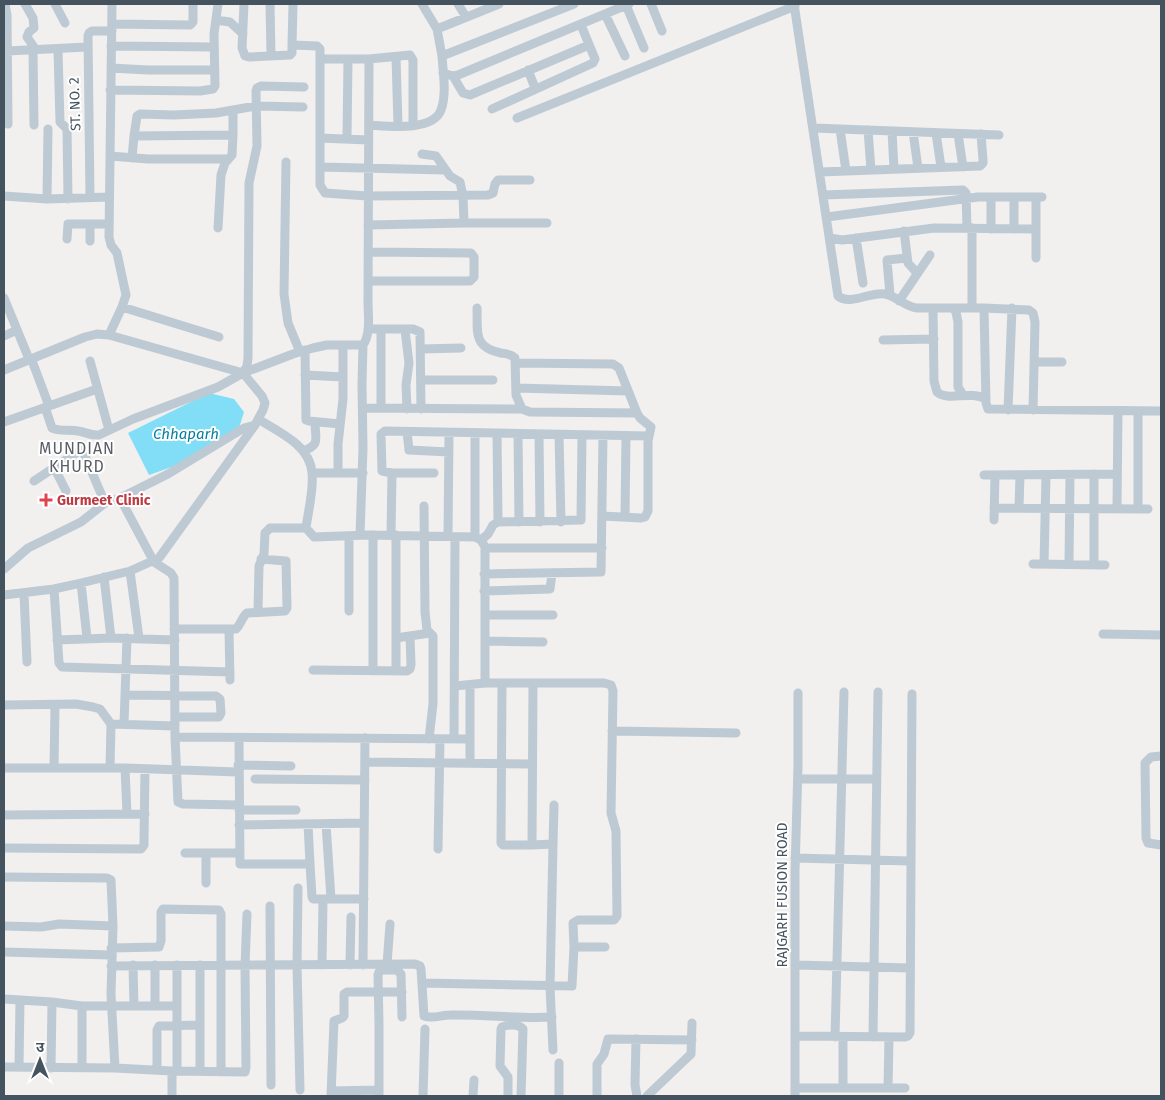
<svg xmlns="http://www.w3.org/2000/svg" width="1165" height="1100" viewBox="0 0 1165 1100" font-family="'Fira Sans','Noto Sans Devanagari',sans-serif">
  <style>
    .water { fill: #81def6 }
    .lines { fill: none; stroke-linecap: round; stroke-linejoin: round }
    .minor { stroke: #becad3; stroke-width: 9 }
    .health-dot { fill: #e0444e; stroke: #fff; stroke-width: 2 }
    .labels { text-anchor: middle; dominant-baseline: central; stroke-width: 4; stroke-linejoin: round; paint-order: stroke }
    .street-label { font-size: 14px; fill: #45535f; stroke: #fff }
    .health-label { font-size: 14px; font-weight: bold; fill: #be3a42; stroke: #fff; text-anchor: start }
    .water-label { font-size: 15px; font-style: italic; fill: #037f9e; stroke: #fff }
    .quarter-label { font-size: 16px; letter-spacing: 1px; fill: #5b5f65; stroke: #fff }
  </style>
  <rect width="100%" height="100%" fill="#f2efef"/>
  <!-- water -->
  <path class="water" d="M209,393L234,399L244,412L238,431L203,456L149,475L128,433Z"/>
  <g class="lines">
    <!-- minor -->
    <path class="minor" d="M5,4L7,15L8,124
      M25,4L33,18L34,28L29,32L27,37L36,50
      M55,4L65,23
      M244,4L242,48L245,56L249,57L290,55L292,53V45L317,46L320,49V185L325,193L367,196L488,195L493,193L495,184L498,180H530
      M270,4L271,56
      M422,4L437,29L442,56
      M458,4L466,17
      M651,4L662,31
      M794,4L838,296C850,306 871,291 885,294C897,296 905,307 917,308H984L1029,310L1033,313L1035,322L1033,410
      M626,5L644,48
      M605,14L625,56
      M216,20L230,22L243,34
      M112,24L190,25L193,22V4
      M437,29L499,4
      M292,45L293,4
      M111,46L214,47
      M33,50L34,125
      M58,50L60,122L67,129L68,199
      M7,51L87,47
      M396,57L398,126
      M321,59H369L410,55L413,60V125
      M111,68L148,70H214
      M528,70L535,88
      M443,73L453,76L458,75L629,4
      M453,76L463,93L470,95L589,45
      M110,90L200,91L213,89L215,86L214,34L218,4
      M492,109L593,63L595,59L581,25
      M233,110V135
      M517,118L795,6
      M369,125C387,126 433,132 441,110C447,94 443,72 442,56L574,4
      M814,128L999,135
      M840,129L846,171
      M868,130L871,170
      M892,131L894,169
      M913,132L918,168
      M936,133L941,167
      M958,134L963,167
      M134,136L137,116L140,114L174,115L216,113L256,106L303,107
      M320,138L368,140
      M347,139L348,59
      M422,154L436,156L450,176L460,182L463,196L464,223
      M110,156L148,159H228
      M132,158L134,136L233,135L232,155L225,163L221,175L218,228
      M286,162L284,294L288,323L300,352
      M320,167L445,170
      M820,172L980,166L983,163V160L981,134
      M824,195L963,190L966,193L967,228
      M4,196L47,199L109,197
      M90,197L88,36L89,33L92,31H112
      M991,197V229
      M47,199L48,129
      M827,217L978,197H1042
      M90,224V241
      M368,225L464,223H547
      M972,228V308
      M1014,229V197
      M904,231L908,263L917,273
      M830,238L842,240L934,228L1036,229
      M856,238L863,283
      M67,239L68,224H109
      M1036,258V197
      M368,281H470L474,277V257L471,253L369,252
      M890,295L887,260L907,258
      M4,298L29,359
      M899,301L930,255
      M122,307L219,337
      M477,308C478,331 472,347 501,353C507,354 511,354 515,358L516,395L522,409L530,412L637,413
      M933,308L934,381L937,392C948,402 970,390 986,399
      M953,308L956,312L958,322V387L963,395
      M984,308L986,403L988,409L1161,411
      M368,329H413L420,332L421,409
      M405,330L409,363L406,385L407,409
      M109,335L122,307L126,295L117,253L111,245L109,237L112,4
      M4,336L17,330
      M883,340L934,339
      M421,349L461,348
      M305,350L306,420L309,421L340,424
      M31,358L49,406
      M90,361L109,430
      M1035,362H1062
      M516,363L613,364L619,368L637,413L640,418L651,427L648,441V511L645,517L641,518L602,516
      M4,370L85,337L97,334L109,335L243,373L262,396L265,403L263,410L255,425L159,558L130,571L81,583L54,589L4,595
      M243,373L247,366L248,358L249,183L257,146L256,91L257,88L261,86L304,87
      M305,375L343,377
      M421,380H493
      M516,388L628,391
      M45,407L52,428C60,432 69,429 78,431C86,432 91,436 99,435L133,419L218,387L243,373L293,354L313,348L327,345H363C371,334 368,314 368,301L369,59
      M363,408L522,409
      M381,408V329
      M1008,410L1012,308
      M258,419C279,432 310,445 312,473C314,489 308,512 306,528
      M4,422L97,389
      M407,432L409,450L449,452
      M497,434L498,522
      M518,434L519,522
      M539,435L540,522
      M559,435L561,522
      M303,451C321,445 315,439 315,422
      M54,467L66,491
      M312,473H363
      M338,473V444L343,399V345
      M434,473H392L382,471L381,434L385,431L649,436
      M1094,474V565
      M984,475L1117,474
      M34,481L82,449L105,503
      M120,498L154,562L171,573L174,578L175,737L178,802L183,804L239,805
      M424,506L425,612L427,630L433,636V704L429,739
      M994,508L1148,509
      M1019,508L1020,475
      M1117,508L1118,411
      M1138,509V411
      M625,517L626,436
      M994,520L995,475
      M360,535L363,448L362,384L363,345
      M373,535V671
      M391,535L392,473
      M396,535V671
      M349,536V611
      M448,536L449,434
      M475,537V434
      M481,540L488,534L493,525L498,522L581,520L582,435
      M1033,564L1105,565
      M1044,564L1046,475
      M1069,564L1070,475
      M4,569L28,548L81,522L105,503L120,498L168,474L244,428L255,425
      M130,571L139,638
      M484,574L601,572L603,436
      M104,577L111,638
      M81,583L87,638
      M54,589L59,663L62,667L230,672
      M484,591L550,589L552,574
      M24,594L27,662
      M258,611L259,566L264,554L265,533L270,528H306L314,537L368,535L475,537L481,540L485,547L489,548H602
      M485,615H553
      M174,629H236C241,624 242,617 247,613L285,611L287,608L286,561L261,559
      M229,630L230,680
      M1103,634L1161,635
      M396,638L430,633
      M57,640L111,638L175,640
      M485,641L543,642
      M313,670L407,671L410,669L411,665L410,636
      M485,683V547
      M533,683L532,845L553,844L550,987L553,1050
      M502,684L501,843L503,845H532
      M470,685V763
      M125,695L216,696L220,699L221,713L219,717H175
      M4,705L76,704L93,707L100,709L111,724
      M124,724L127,638
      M612,731L736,733
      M175,737L470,739
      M239,739L240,864H310L312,897L313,899H364
      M454,739L455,537
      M1161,756L1151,757L1145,763L1146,838L1148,843L1161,845
      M365,762L532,764
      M238,765L291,766
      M4,768H125L238,772
      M54,768L55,706
      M110,768L111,724L175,726
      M125,768L127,814
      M255,779L365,780
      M798,779H876
      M239,810H296
      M4,815L145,814
      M308,824L310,864
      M326,824L331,899
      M239,825L364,823
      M553,844L554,805
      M4,848L141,849L144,845V841L145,769
      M438,849L440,739
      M185,853H239
      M206,853V883
      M795,858L910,861
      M4,877L107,878L111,880L113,926L111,994L115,1068
      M298,888L297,965L300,1090
      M270,906L271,1085
      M4,926L41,927L59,924L113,926
      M574,947H605
      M111,948L159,947L161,941V912L163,909L219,910L221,914V1072
      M4,952L111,955
      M387,964L390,924
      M133,965L134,1006
      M177,965V1071
      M322,965L323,900
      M350,965L351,917
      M363,965L365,738
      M796,965L910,968
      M111,966L415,964L420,966L421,969L424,1016C433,1019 441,1015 450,1015C484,1014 518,1019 552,1017
      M422,983L572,986L574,947L573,923L578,920H614L617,916L616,831L611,813L613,691L611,685L604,683H485L455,686
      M4,999L52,1002L82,1006H177
      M82,1006V1067
      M155,1006V965
      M796,1036L905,1037L908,1036L910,1033L912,694
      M835,1037L844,692
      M873,1037L878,692
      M636,1039L635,1085L637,1096
      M4,1067L115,1068L172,1071L245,1072L246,1068L245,966L247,914
      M19,1067L20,1000
      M51,1068L52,1002
      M157,1070V1030L159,1026L200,1025
      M172,1071V1096
      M200,1071V965
      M795,1088H905
      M843,1088V1037
      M888,1088L889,1037
      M331,1091L379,1090
      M331,1096L334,1021L342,1018L344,1016V994L347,992H402
      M379,1096V1024L378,975L379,972L382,970H397L401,974L402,1017
      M423,1096L425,1029
      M473,1096L474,1080
      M508,1096V1077L500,1066L501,1029L502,1027C508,1024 519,1024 523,1029L521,1096
      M559,1096V1063
      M597,1096V1064L604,1054L608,1039L692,1040
      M647,1096L691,1054L692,1023
      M795,1096V872L798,766V693"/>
  </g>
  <!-- markers -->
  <path class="health-dot" d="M43.5 492.5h5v5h5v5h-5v5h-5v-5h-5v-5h5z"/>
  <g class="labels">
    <!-- street labels -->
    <g class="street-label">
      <text transform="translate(75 104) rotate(-92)">ST. NO. 2</text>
      <text transform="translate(782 895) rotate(-90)">RAJGARH FUSION ROAD</text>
    </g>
    <!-- health labels -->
    <g class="health-label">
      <text x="57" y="500">Gurmeet Clinic</text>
    </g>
    <!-- water labels -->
    <g class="water-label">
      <text x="186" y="434">Chhaparh</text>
    </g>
    <!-- quarter labels -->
    <g class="quarter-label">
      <text x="77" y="448">MUNDIAN<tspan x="77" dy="18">KHURD</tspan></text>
    </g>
  </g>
  <!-- border -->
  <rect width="1165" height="1100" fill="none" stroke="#45535f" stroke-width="10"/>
  <!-- north arrow -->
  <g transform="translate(40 1060)" stroke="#ffffff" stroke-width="4" paint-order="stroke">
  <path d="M0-4L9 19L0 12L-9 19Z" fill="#45535f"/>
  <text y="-8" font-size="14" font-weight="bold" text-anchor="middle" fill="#45535f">उ</text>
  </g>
</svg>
